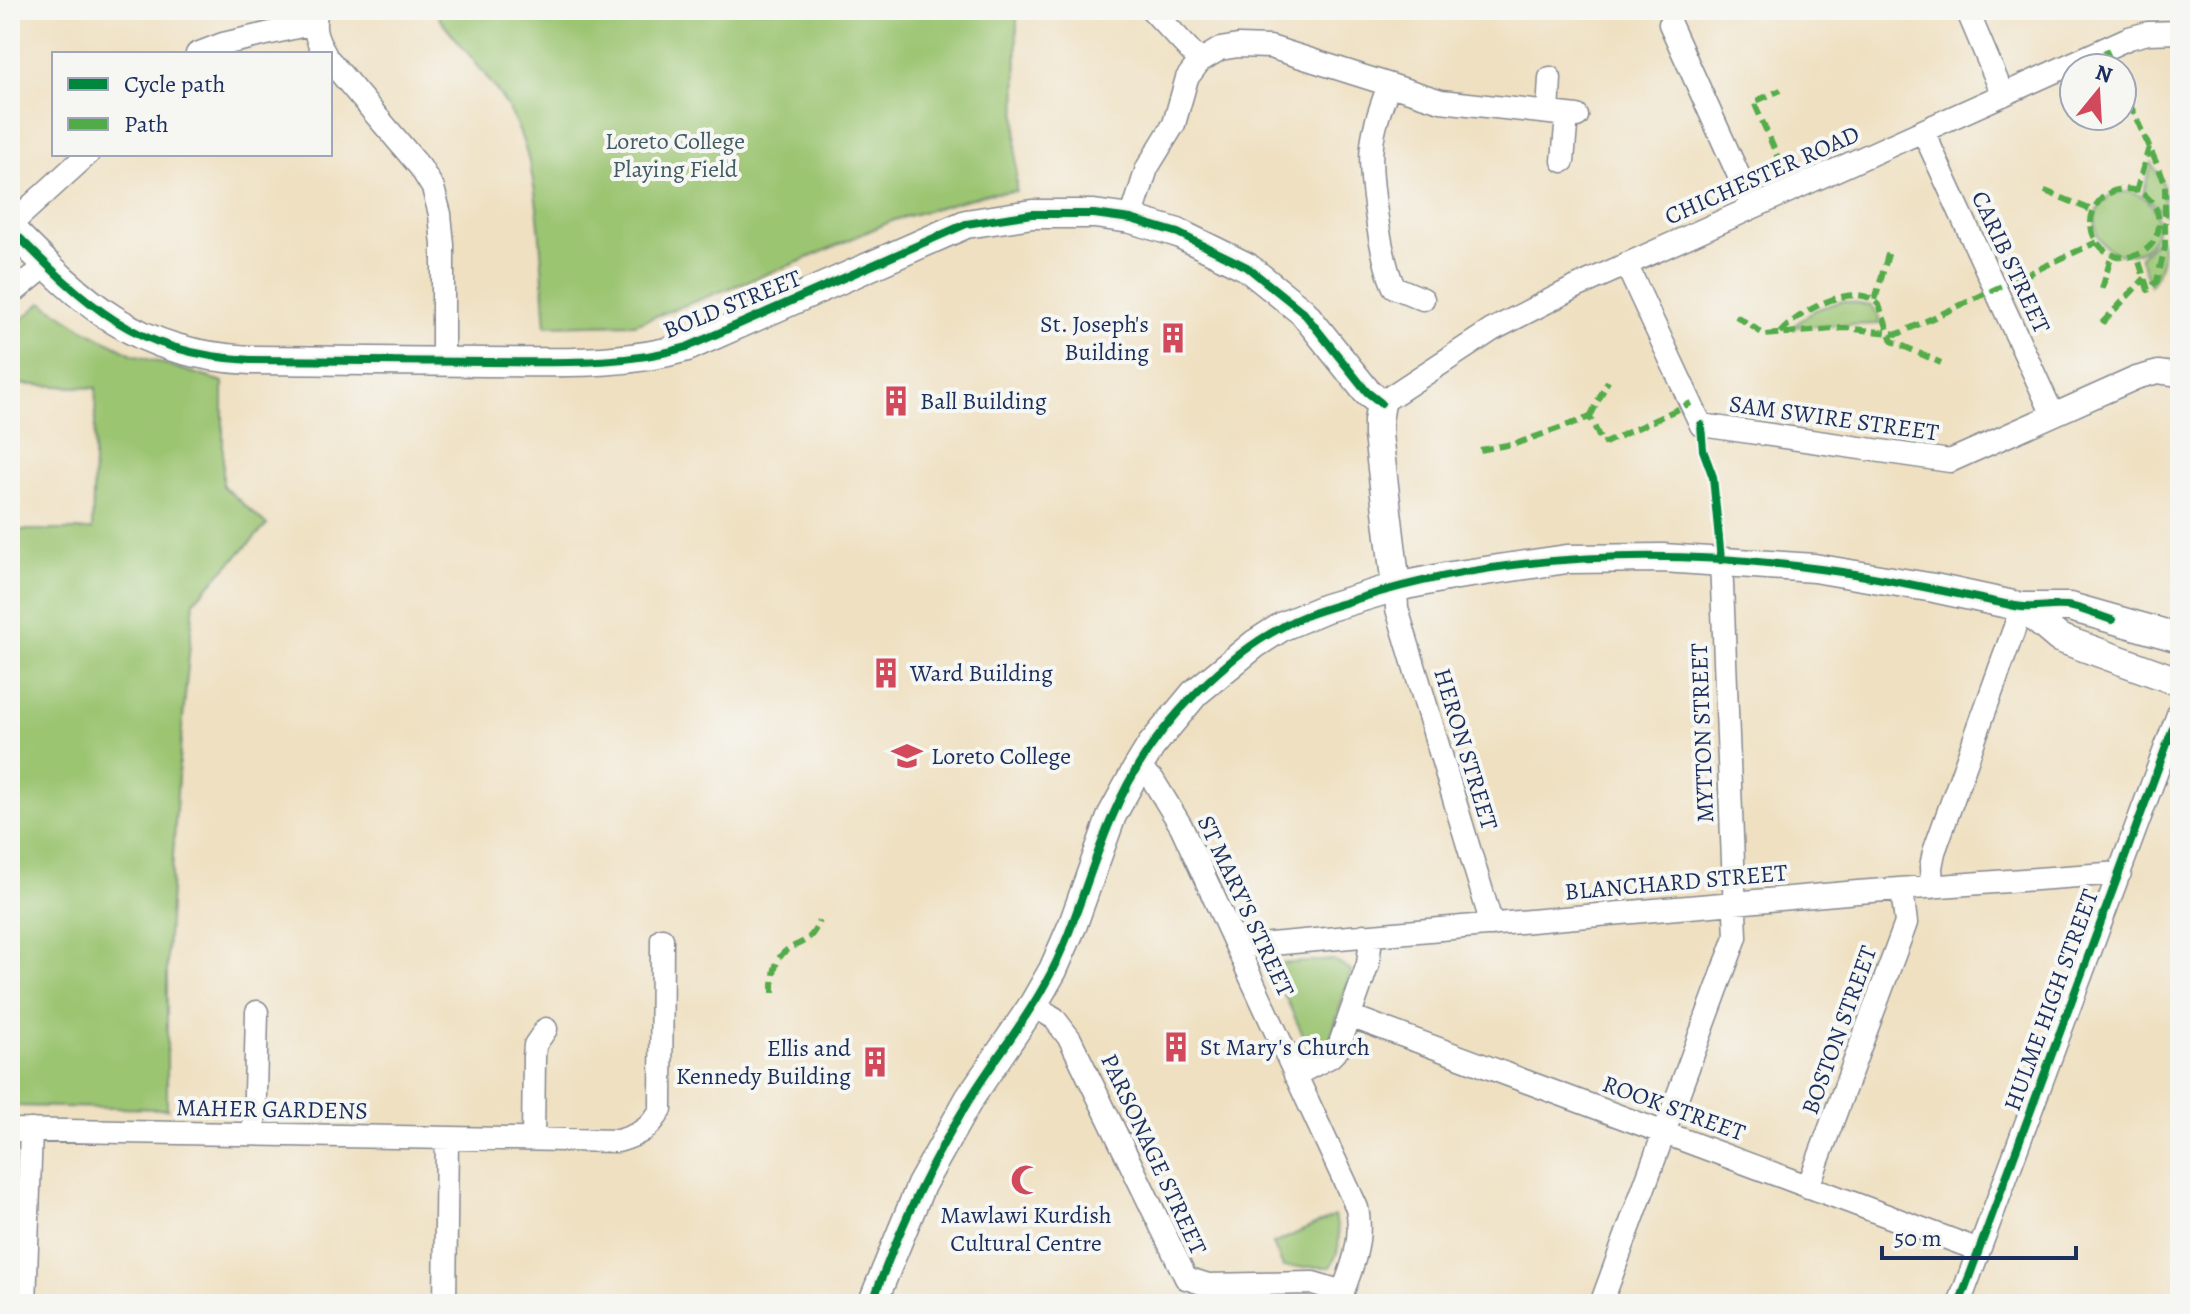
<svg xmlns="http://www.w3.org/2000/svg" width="2190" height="1314" viewBox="0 0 2190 1314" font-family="Alegreya,serif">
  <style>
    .green { fill: #9cc572; stroke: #5c7a68; stroke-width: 2 }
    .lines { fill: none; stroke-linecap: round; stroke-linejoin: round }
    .minor-casing { stroke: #858890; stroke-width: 25 }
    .tertiary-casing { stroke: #858890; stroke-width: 31 }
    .minor { stroke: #fff; stroke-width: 22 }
    .tertiary { stroke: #fff; stroke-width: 28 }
    .quiet { stroke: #52ab49; stroke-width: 6; stroke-dasharray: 12 6; stroke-linecap: butt }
    .cycleway-casing { stroke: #f6f6f2; stroke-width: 13 }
    .cycleway { stroke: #00873e; stroke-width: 8 }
    .labels { text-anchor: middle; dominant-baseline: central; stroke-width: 8; stroke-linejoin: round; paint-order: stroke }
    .park-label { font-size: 24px; fill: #425c64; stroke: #f6f6f2 }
    .street-label { font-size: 24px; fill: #1b2f5e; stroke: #f6f6f2 }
    .poi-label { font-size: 24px; fill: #1b2f5e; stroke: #f6f6f2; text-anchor: start }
  </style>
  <rect width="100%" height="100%" fill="#f6f6f2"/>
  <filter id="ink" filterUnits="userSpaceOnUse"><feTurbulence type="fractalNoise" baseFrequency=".0125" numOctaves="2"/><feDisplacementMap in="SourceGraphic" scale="16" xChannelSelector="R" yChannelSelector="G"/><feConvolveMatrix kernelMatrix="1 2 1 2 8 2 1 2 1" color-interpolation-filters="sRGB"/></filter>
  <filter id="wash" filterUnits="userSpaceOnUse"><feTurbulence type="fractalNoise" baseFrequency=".006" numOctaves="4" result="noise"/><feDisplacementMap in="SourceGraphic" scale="32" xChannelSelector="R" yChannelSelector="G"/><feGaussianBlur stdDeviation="1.8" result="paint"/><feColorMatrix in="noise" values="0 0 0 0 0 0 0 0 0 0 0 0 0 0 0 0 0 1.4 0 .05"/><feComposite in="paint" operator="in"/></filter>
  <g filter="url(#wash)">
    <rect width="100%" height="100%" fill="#efe0c1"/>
    <!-- green -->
    <path class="green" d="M433,10H1017L1016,191L985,194L894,220L801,261L635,324L546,326C540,258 543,168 508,108C487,73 458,43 433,10Z
      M2152,163L2163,183L2164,214L2143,193Z
      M2095 223a31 31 0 1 1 62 0a31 31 0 1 1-62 0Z
      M2159,238C2167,252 2159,273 2150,285L2140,256Z
      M1842,301L1871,306L1879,317V324L1792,327L1815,310Z
      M42,302L85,330L134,355L223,382V486L267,525L194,601L179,761L167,953V1109L10,1106V530H92L96,388L15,384L17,324Z
      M1333,960L1351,971L1329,1044L1316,1051L1310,1050L1272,968L1277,964Z
      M1334,1216C1341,1234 1341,1251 1330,1267H1283L1273,1244Z"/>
  </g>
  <g filter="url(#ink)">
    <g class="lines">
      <!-- minor casing -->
      <g class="minor-casing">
        <path id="minor" d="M317,10C312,28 316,39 325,54
          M1152,10L1200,61
          M1967,10L2003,95
          M1670,24L1753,207
          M197,54L223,44L314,23
          M330,61L420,167L433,188L440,214L443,245V362
          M1389,85C1382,104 1374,125 1372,145C1368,173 1381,261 1394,287L1423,299
          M1548,113L1550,78
          M1923,131L2053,415
          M1563,161L1567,115
          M1131,219L1147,168L1174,124L1187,78L1200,61L1220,49L1238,46L1270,47L1441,101L1577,116
          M10,225L88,154
          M1626,264L1701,425L1950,461L2136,378L2158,372L2180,375
          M10,295L47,265
          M1381,403L1492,330L1574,288L2129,38L2148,33L2180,32
          M1396,587L1397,609L1492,925
          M1137,769L1153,780L1181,826L1357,1208C1364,1242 1350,1273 1338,1304
          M1932,887L1931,867L1934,852L2022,607
          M1237,947L1858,892L2120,873
          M1033,1005L1054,1018L1070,1039L1186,1278L1208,1285L1313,1283L1343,1292
          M1350,1016L1979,1250
          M1295,1075L1330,1057L1338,1049L1368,964L1370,946L1364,935
          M10,1130L618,1141C639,1135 651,1128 661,1109L662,939
          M254,1134L257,1012
          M533,1139L534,1057L535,1045L546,1029
          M1808,1187L1906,923L1902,890
          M25,1304L31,1130
          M445,1304L447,1138
          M1601,1304L1736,937L1721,560
          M1959,1304L2180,709"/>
      </g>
      <!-- tertiary casing -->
      <g class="tertiary-casing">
        <path id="tertiary" d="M10,228C86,305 135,354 250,360C329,361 408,361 488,362C555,362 622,366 687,347L966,224L1032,214H1094L1131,219L1178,233L1247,267L1303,312L1367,392L1381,403L1378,421V435L1396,587
          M2022,607L2059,638L2180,682
          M872,1304L921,1185L969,1099L1033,1005L1053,970L1073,924L1112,815L1137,769L1151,746L1195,693L1255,644L1283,626L1326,608L1396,587L1451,576L1567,559L1663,558L1814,568L1934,588L2022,607H2070L2180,638"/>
      </g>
      <!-- minor -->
      <use href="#minor" class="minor"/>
      <!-- tertiary -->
      <use href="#tertiary" class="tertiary"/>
      <!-- quiet -->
      <path class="quiet" d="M2105,49L2114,68
        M2122,87L2165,182V247L2157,281L2148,290L2137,255
        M1781,165L1754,102L1781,90
        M2091 223a34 34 0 1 1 68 0a34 34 0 1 1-68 0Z
        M2045,191L2094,211
        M2136,192L2149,147
        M2102,289L2112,254
        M1875,300L1889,251
        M1736,316L1765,335L1845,328L1898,334L2097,242
        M2102,323L2145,278
        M1780,333C1797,313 1856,278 1879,305L1892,341L1941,363
        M1590,417L1608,381
        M1480,450L1518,443L1590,417L1602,443H1605L1691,403
        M773,993C772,929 806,960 819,921"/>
      <!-- cycleway casing -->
      <g class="cycleway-casing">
        <path id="cycleway" d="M10,228C86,305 135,354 250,360C329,361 408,361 488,362C555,362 622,366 687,347L966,224L1032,214H1094L1131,219L1178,233L1247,267L1303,312L1367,392L1381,403
          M1701,425L1703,450L1713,477L1721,560
          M872,1304C897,1234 929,1165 968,1102C992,1062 1023,1025 1045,984C1075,930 1088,871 1113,815C1132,770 1162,727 1197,692C1222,667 1251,643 1282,627C1306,613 1333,607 1360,598C1507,552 1667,548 1820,569C1885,577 1950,593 2015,606C2034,610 2054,603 2073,607C2086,610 2099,616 2112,620
          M1959,1304L2180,709"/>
      </g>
      <!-- cycleway -->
      <use href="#cycleway" class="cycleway"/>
    </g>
  </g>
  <!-- icons -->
  <defs>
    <g id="building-bare" transform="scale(2.4)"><path d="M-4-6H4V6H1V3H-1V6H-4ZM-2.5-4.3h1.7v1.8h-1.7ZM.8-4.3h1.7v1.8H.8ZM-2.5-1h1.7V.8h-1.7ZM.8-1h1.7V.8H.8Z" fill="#d1495b" stroke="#f6f6f2" stroke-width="2.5" paint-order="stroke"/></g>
    <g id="university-bare" transform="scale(2.4)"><path d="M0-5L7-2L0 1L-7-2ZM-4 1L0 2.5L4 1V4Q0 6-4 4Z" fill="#d1495b" stroke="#f6f6f2" stroke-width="2.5" paint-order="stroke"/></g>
    <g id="mosque-bare" transform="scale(2.4)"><path d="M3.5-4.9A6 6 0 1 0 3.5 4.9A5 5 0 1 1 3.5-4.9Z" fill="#d1495b" stroke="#f6f6f2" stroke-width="2.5" paint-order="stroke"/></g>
  </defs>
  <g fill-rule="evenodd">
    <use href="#building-bare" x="1173" y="338"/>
    <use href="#building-bare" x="896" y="401"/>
    <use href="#building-bare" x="886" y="673"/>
    <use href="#university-bare" x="907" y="756"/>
    <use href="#building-bare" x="1176" y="1047"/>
    <use href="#building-bare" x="875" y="1062"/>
    <use href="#mosque-bare" x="1026" y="1180"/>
  </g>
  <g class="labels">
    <!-- park labels -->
    <g class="park-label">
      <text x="675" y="141">Loreto College<tspan x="675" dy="28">Playing Field</tspan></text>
    </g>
    <!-- street labels -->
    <g class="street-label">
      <text transform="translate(1762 175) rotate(-24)">CHICHESTER ROAD</text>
      <text transform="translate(2011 262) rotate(65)">CARIB STREET</text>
      <text transform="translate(732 304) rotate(-22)">BOLD STREET</text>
      <text transform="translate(1834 418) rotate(8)">SAM SWIRE STREET</text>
      <text transform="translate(1702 733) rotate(-92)">MYTTON STREET</text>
      <text transform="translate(1466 749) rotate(73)">HERON STREET</text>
      <text transform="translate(1676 882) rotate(-5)">BLANCHARD STREET</text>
      <text transform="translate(1246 906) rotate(65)">ST MARY'S STREET</text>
      <text transform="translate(2051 1000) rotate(-70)">HULME HIGH STREET</text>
      <text transform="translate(1839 1030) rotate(-70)">BOSTON STREET</text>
      <text transform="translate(1674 1108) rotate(20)">ROOK STREET</text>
      <text transform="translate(272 1109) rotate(1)">MAHER GARDENS</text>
      <text transform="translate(1154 1154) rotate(65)">PARSONAGE STREET</text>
    </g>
    <!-- poi labels -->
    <g class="poi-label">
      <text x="1149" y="324" text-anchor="end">St. Joseph's<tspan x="1149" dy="28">Building</tspan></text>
      <text x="920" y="401">Ball Building</text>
      <text x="910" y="673">Ward Building</text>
      <text x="931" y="756">Loreto College</text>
      <text x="1200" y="1047">St Mary's Church</text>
      <text x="851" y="1048" text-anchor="end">Ellis and<tspan x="851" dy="28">Kennedy Building</tspan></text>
      <text x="1026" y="1215" text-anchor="middle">Mawlawi Kurdish<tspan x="1026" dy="28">Cultural Centre</tspan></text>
    </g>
  </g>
  <!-- margin -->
  <rect width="2190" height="1314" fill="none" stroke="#f6f6f2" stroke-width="40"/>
  <!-- legend -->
  <rect x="52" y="52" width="280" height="104" fill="#f6f6f2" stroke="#9ea6b7" stroke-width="2"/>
  <rect x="68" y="78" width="40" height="12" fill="#00873e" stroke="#9ea6b7" stroke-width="2"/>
  <text x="124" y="92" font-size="24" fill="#1b2f5e">Cycle path</text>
  <rect x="68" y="118" width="40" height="12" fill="#52ab49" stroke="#9ea6b7" stroke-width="2"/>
  <text x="124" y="132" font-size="24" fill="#1b2f5e">Path</text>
  <!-- north arrow -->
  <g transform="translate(2098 92) rotate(18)"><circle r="38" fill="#f6f6f2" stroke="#9ea6b7" stroke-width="2"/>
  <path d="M0-6L14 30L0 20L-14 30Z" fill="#d1495b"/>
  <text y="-12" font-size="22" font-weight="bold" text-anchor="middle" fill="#1b2f5e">N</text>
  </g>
  <!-- scale -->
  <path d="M1882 1246v12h194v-12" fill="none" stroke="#1b2f5e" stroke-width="4"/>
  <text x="1894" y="1246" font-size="24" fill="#1b2f5e" stroke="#f6f6f2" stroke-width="6" paint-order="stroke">50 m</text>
</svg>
